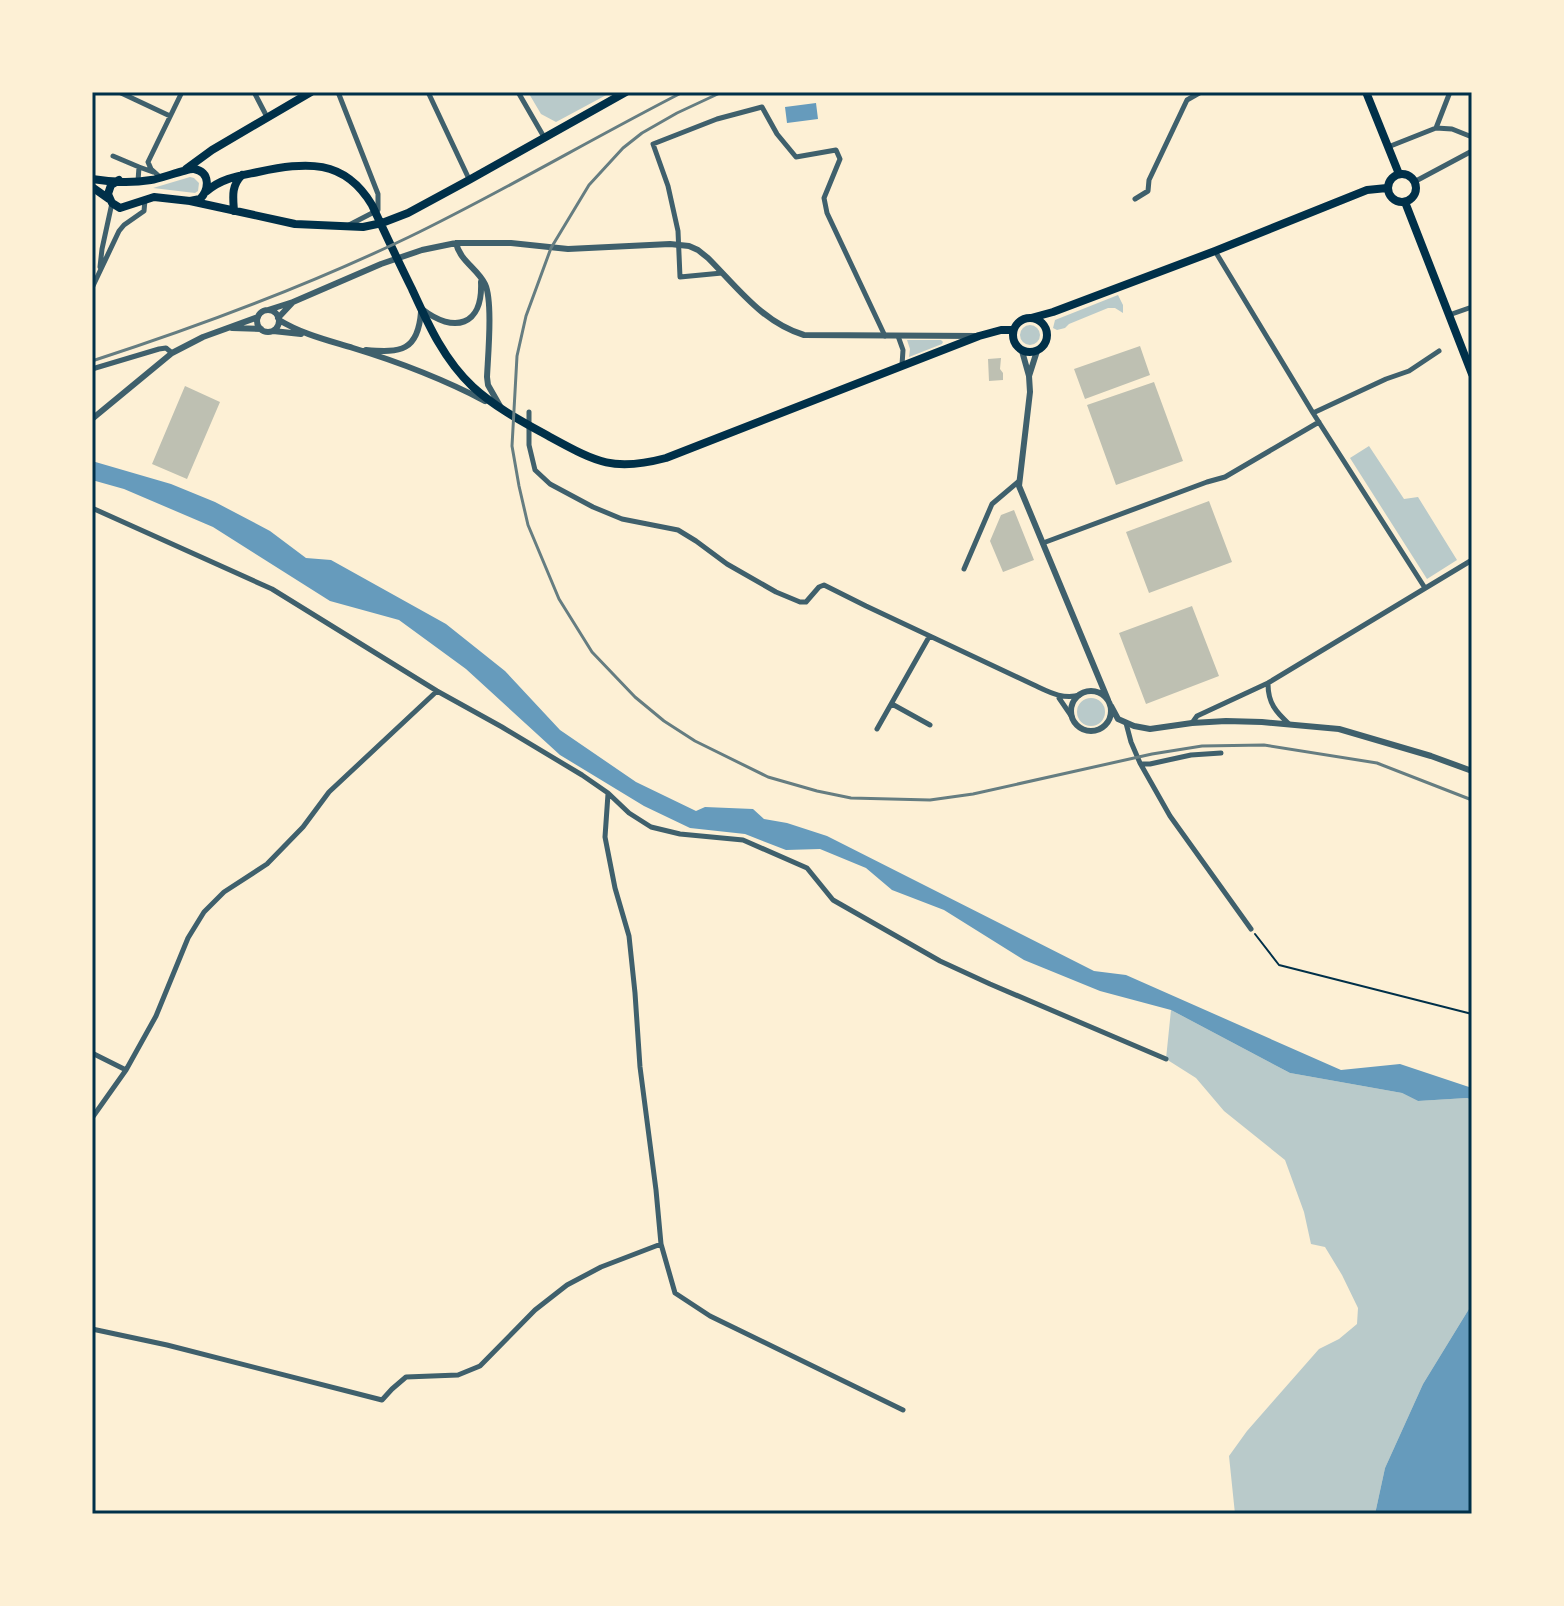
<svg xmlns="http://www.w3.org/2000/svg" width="1564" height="1606" viewBox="0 0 1564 1606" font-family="Inter,sans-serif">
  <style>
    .green { fill: #b9caca }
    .water { fill: #669bbc }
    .building { fill: #bec0b2 }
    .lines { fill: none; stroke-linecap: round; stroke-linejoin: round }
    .path { stroke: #003049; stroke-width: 2 }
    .minor { stroke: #3f606c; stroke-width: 5 }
    .tertiary { stroke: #3f606c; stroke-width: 6 }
    .primary { stroke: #003049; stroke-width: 8 }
    .rail { stroke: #657d81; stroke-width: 3 }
    .neatline { fill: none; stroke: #003049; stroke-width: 3 }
  </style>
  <rect width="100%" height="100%" fill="#fdf0d5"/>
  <!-- green -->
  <path class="green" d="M528,92H609L610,93L556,122L541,114Z
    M190,177L194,178L199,183L198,191L195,193L153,188Z
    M1118,295L1123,305V313L1115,308H1108L1069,324L1065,328L1057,330L1053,328L1055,320Z
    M1020 335a10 10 0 1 1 20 0a10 10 0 1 1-20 0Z
    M907,340H941L943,342L942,344L909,357L910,349Z
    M1369,446L1404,499L1418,497L1457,560L1427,579L1350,458Z
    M1077 712a14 14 0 1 1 28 0a14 14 0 1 1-28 0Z
    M1171,1010L1290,1073L1402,1093L1418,1101L1467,1098L1472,1100V1304L1423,1384L1385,1468L1375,1514H1235L1229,1456L1247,1431L1319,1349L1339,1339L1357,1324L1358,1308L1342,1275L1325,1247L1311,1244L1304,1212L1285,1160L1224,1111L1196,1078L1166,1059Z"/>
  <!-- water -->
  <path class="water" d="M816,103L818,119L787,123L785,107Z
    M92,461L171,484L215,502L270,531L306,558L331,560L446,624L505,671L560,730L636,782L696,811L705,807L753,809L764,819L787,823L827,836L1094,971L1126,975L1341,1070L1400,1064L1472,1088V1100L1467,1098L1418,1101L1402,1093L1290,1073L1171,1010L1100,991L1024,960L944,910L892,890L866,868L820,849L786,850L745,834L690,828L644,806L560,755L466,669L399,620L330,601L213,527L124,489L92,480Z
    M1472,1304V1514H1375L1385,1468L1423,1384Z"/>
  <!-- building -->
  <path class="building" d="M1140,346L1150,375L1085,399L1074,369Z
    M1001,358L1000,369L1003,373V380L989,381L988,359Z
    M1154,382L1183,461L1116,485L1087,405Z
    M185,386L220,402L187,479L152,464Z
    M1209,501L1232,562L1149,593L1126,532Z
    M1014,510L1034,560L1003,572L990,541L1001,515Z
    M1192,606L1219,676L1146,704L1119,633Z"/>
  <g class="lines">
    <!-- path -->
    <path class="path" d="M1255,934L1279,965L1472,1014"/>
    <!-- minor -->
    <path class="minor" d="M119,92L170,116
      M254,92L267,117
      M338,92L378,194V210L349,225
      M428,92L469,179
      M518,92L544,137
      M1436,128L1452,129L1472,137
      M1388,147L1436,128L1450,92
      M113,156L139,167
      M160,177L151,169L148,162L182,92
      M138,181L139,167L153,172
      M1414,182L1472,151
      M1135,199L1148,191L1149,180L1187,100L1201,92
      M1215,251L1313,413L1425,588
      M100,267L102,249L112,203
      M722,273L680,277L678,231L668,186L653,144L717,119L762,107L777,134L796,157L836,150L840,159L824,198L827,213L885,336
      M92,288L119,231L124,225L144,211L145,200
      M1449,315L1472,307
      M898,336L903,350L902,365
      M92,369L159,349L166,348L172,353
      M529,412V445L535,470L550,484L593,507L622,519L678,530L696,541L727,564L776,592L800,602H806L819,587L824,585L866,606L1034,685C1049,692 1063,700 1080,695
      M1313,413L1386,379L1409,371L1439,351
      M92,508L272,589L437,691L502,727L582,775L608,793L629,813L651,827L680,834L743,840L807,868L833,900L940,961L990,984L1166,1059
      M1043,543L1207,482L1225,477L1319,422
      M964,569L992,504L1018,482
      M1268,684C1268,703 1276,712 1289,724
      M1059,698L1072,717
      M892,704L930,725
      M1126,723L1131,742L1140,763L1170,816L1251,929
      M1192,723L1197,716L1268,683L1472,560
      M877,729L929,637
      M1141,764H1150L1191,755L1221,753
      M608,794L605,837L615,888L629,936L635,993L640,1067L656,1190L661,1244L675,1293L710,1316L903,1410
      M92,1053L126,1070
      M92,1118L126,1070L156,1016L188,938L204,912L224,892L267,864L303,827L329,792L437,691
      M92,1329L167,1345L382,1400L392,1389L406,1377L458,1375L480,1366L535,1310L567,1285L601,1267L661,1244"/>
    <!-- tertiary -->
    <path class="tertiary" d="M456,243C460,261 477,268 485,284C493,301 488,355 487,377L488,385L500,406
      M293,302L381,264L422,250L456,243H511L568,249L670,244L689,246L698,250L708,258C737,287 763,323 804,335L977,336
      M422,309C454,334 483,326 481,282
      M268,310L293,302L278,318
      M257 321a11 11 0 1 1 22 0a11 11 0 1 1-22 0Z
      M279,320C302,334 327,340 353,348C399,362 443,379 485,401
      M232,328L261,329
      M273,331L301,334
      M366,350C401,353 418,351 421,312
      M1022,351L1029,376L1030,392L1019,486L1108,700
      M1029,376L1037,351
      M92,419L172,353L203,337L258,317
      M1071 711a20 20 0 1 1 40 0a20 20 0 1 1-40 0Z
      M1111,706L1118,719L1134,726L1150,729L1192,723L1226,721L1262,722L1339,729L1431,756L1472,771"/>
    <!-- primary -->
    <path class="primary" d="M1366,92L1399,174
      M186,169L212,150L311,92
      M1388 188a14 14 0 1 1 28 0a14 14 0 1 1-28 0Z
      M92,179C110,182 132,183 151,180C160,179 188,168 194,169C211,172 209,190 200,199L190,201L154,197L120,208L112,203L108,194L111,185L119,180
      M92,187L109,199
      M207,191C222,178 239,176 258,172C306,162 344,158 372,205C385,233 398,261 412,289C428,324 444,360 473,387C496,408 523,422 550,437C596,462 613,472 666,458L979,336L1001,330H1013
      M190,201L295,224L363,227L382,223L408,213L469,180L626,92
      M1405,202L1472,374
      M234,211C233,197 231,186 242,175
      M1013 335a17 17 0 1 1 34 0a17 17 0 1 1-34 0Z
      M1031,318L1053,312L1215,251L1367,190L1387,188"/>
    <!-- rail -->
    <path class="rail" d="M722,92L677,113L642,133L623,148L589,185L551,248L526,316L517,356L512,446L519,486L528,525L559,599L592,652L635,697L664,721L695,741L768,777L817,791L851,798L930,800L973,794L1152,754L1202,746L1264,745L1377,763L1472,800
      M92,361C200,326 307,286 409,237C502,192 591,139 683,92"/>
  </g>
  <!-- border -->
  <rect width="1564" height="1606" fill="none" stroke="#fdf0d5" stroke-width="188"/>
  <rect x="94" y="94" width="1376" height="1418" class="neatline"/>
</svg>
